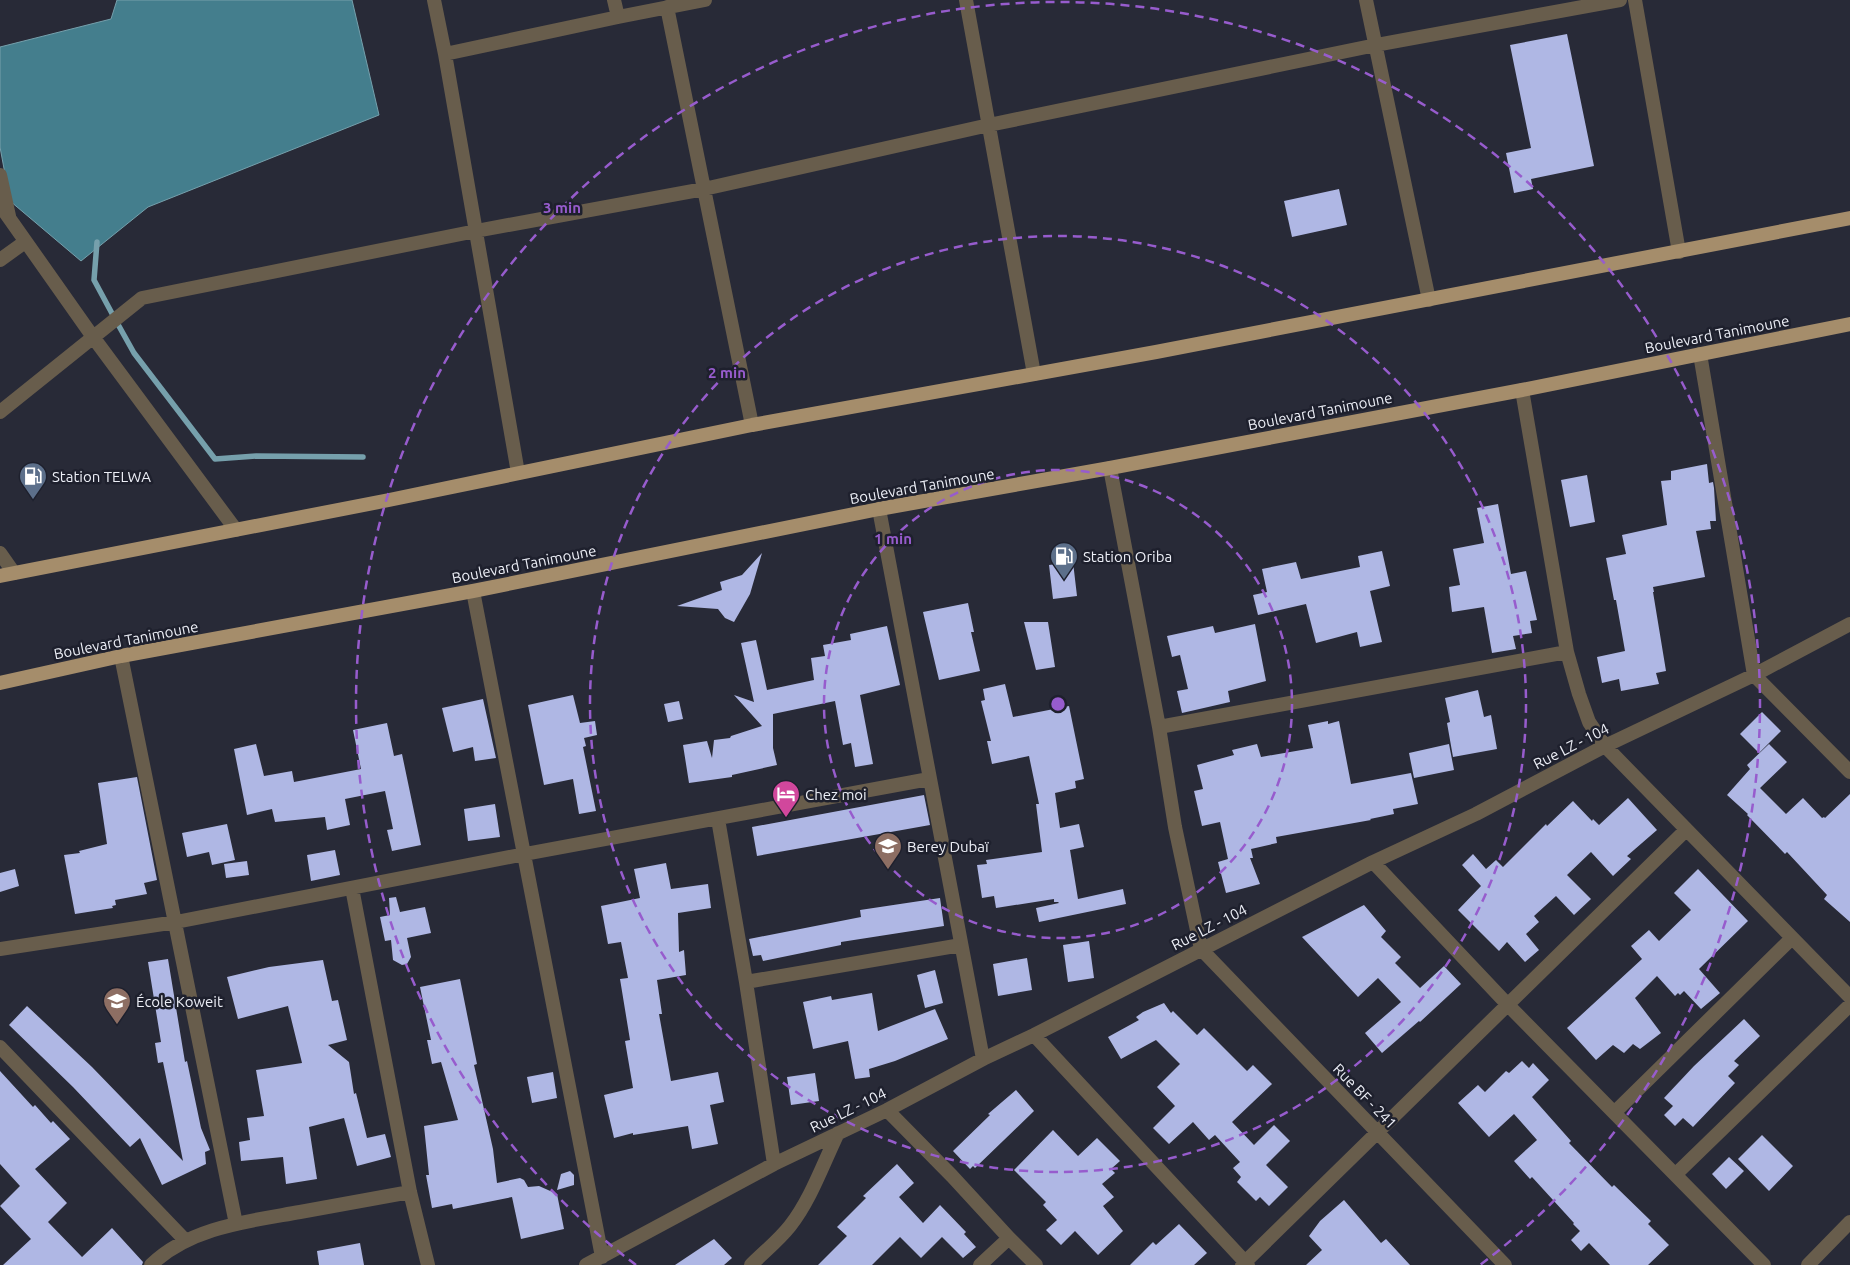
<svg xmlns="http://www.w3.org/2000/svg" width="1850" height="1265" viewBox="0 0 1850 1265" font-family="Ubuntu,sans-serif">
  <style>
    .water { fill: #447e8d; stroke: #76a0ac }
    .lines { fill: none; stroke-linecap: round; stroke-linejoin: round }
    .stream { stroke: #76a0ac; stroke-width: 5.5 }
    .building { fill: #afb7e4 }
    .minor { stroke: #685d4c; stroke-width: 14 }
    .primary { stroke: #a58d6b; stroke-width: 14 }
    .ring { fill: none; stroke: #975ccd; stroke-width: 2.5; stroke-dasharray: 9 6 }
    .labels { text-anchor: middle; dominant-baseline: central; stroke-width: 5; stroke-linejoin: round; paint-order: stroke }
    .street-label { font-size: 15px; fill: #eceef6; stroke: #1e202d }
    .poi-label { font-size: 15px; fill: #eceef6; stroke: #1e202d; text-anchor: start }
    .centre { fill: #975ccd; stroke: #1e202d; stroke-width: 2.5 }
    .ring-label { font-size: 15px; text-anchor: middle; font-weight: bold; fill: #975ccd; stroke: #1e202d; stroke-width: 5; stroke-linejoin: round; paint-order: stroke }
  </style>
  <rect width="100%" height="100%" fill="#282a37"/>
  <!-- water -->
  <path class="water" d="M117,0H352L379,115L148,207L81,261L10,201L0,147V47L111,19Z"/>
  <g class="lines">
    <!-- stream -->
    <path class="stream" d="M97,242L94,280L115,319L134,353L215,459L256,456L363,457"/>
  </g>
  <!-- building -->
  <path class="building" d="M1567,34L1594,166L1531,179L1533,189L1514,193L1506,153L1531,148L1510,45Z
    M1339,189L1347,225L1292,237L1284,201Z
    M1707,464L1709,483L1713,482L1714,488L1716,521H1710L1711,529L1696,531L1705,577L1653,587L1654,592H1653L1666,671L1656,673L1659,684L1621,691L1619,679L1602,683L1597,657L1625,651L1616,600H1614L1606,558L1626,554L1622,535L1667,525L1661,481L1671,480V471Z
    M1587,475L1595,522L1570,527L1561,480Z
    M1498,504L1511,574L1526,571L1537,620L1530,621L1532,633L1513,636L1516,649L1492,653L1484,607L1452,612L1449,587L1460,585L1453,549L1484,543L1477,508Z
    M1382,551L1390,586L1370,591L1382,642L1360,647L1357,632L1316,643L1306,604L1258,615L1253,595L1267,592L1262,569L1296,562L1301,579L1360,567L1358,556Z
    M762,553L750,594L734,622L725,618L718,609L677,606L722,590L720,582L742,575Z
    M1073,562L1077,596L1053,599L1049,565Z
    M968,603L974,632H971L980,671L939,680L923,612Z
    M1024,622H1048L1055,667L1036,670Z
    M1255,624L1266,681L1228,691L1230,702L1182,713L1177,691L1188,689L1180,655L1172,657L1167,636L1213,626L1215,633Z
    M887,626L900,685L860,695L873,764L855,767L851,743L843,745L835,701L773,714V748L777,765L732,775V777L689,783L683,745L707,741L712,758L714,740L730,738L731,736L762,726L734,695L754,702L741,643L756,640L767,690L814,680L811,658L825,656L823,645L851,640L850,634Z
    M1005,684L1013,717L1069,706L1084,779L1075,781L1076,788L1055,793L1060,828L1079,824L1084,847L1070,850L1078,899L1123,889L1126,904L1039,922L1036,908L1059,903L1058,902H1054V899L996,908L994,896L982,898L977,865L987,864L986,860L1042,852L1036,804H1039L1029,756L992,764L987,741H991L981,701L985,700L983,689Z
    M1478,690L1484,717L1491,715L1497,749L1453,757L1447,723L1450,722L1445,698Z
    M573,695L580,723L595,721L597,735L584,738L586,746L583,747L596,811L579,814L573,779L544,785L528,705Z
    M483,699L496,758L475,761L473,747L453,752L442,708Z
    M679,701L683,719L668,722L664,704Z
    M1762,712L1781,731L1759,753L1740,734Z
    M1328,721V724L1339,721L1351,784L1411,773L1418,804L1393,809L1394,814L1370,819L1371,820L1276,837L1277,843L1251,849L1253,858H1250L1260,884L1226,893L1218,862L1228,859L1220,822L1202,826L1194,791L1203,789L1197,765L1234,755L1232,750L1257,744L1261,757L1313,748L1308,725Z
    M387,723L394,756L402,754L421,845L392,851L387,830L393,829L385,791L345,799L350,825L327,830L325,817L275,822L272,809L247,815L234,749L256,744L264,776L292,771L294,782L361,769L353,730Z
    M1449,744L1454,770L1414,778L1409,753Z
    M1769,744L1787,762L1760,788L1786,814L1803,798L1822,818L1824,817L1825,818L1850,794V922L1824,899L1827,895L1787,852L1785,854L1747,815L1748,814L1727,795L1750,769L1747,765Z
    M137,777L157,880L144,883L147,894L115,900L116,905L112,906L113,908L75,914L64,855L80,853L79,851L107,844L98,783Z
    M924,795L930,825L757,856L752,827Z
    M1628,798L1657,830L1627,856L1631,859L1613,876L1591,852L1567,875L1591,899L1574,915L1556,896L1534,916L1539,922L1526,934L1539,950L1525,962L1507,942L1499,951L1458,910L1481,886L1462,865L1473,854L1486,869L1496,860L1503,867L1546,824L1547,826L1573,801L1592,821L1593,819L1599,825Z
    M495,804L500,837L468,841L464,809Z
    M227,824L235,860L212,865L209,852L187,857L182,833Z
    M335,850L340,875L311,881L307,855Z
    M247,861L249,875L226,878L224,864Z
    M666,863L671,889L708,884L711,908L678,913L679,952L684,950L686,975L657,980L662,1014H659L671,1081L718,1072L724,1102L710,1105L718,1144L692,1149L688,1126L633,1135V1133L614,1138L604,1095L633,1088L625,1041L630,1040L620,979L628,978L621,942L608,944L601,906L640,898L634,869Z
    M15,869L19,886L0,892V873Z
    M1698,869L1748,921L1699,969L1720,993L1701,1009L1684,991L1680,995L1678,993L1675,996L1657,976L1635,998L1661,1033L1640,1049L1633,1044L1624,1053L1613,1045L1596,1060L1567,1028L1642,959L1631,946L1649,930L1659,941L1691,910L1674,893Z
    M396,897L400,912L425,907L431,933L407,938L411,957L407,964L402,965L393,960L391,940L385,941L380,917L390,915L389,898Z
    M940,898L944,926L841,942V945L763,961L761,955L753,956L749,939L861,917L860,910Z
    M1364,905L1386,931L1381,937L1401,957L1395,963L1420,988L1444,966L1461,984L1420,1022L1419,1021L1382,1053L1365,1033L1401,1002L1378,978L1358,997L1302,937Z
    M1089,941L1094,978L1068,982L1063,945Z
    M1027,958L1032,990L998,996L993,964Z
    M168,959L185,1062L187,1061L201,1128L210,1150L205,1152L206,1164L162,1185L140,1138L130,1147L73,1087L9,1025L27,1006L92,1067L183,1161L163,1062L158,1063L155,1043L161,1042L148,962Z
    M323,960L332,1001L338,1000L347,1040L328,1045L349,1062L354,1094L356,1093L367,1138L385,1134L391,1157L357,1166L344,1118L309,1127L317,1179L286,1184L283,1157L241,1161L239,1142L250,1140L247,1118L264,1116L256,1070L302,1063L288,1006L238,1019L227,977L269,967Z
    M935,970L943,1003L925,1008L917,975Z
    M460,979L477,1064L474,1065L493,1149L497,1183L520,1178L524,1180L528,1187L539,1186L557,1194L564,1229L521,1239L512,1197L453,1209L452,1204L432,1208L426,1175H429L424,1126L458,1120L441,1062L432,1064L427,1040H431L420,987Z
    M872,993L878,1031L935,1009L948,1039L895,1061L869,1069L870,1077L855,1079L848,1041L813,1049L803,1002L831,996L832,1000Z
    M1164,1003L1171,1013L1173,1011L1197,1035L1204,1028L1247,1071L1253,1065L1272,1084L1232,1122L1254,1145L1274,1125L1290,1141L1266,1165L1288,1187L1269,1206L1260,1197L1256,1201L1237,1182L1241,1177L1233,1168L1240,1162L1215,1135L1209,1140L1193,1122L1169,1144L1153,1128L1175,1106L1157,1087L1180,1064L1156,1040L1121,1059L1108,1037L1139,1020L1136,1017L1143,1012Z
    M1744,1019L1760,1036L1734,1061L1739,1065L1728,1076L1735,1083L1693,1127L1683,1118L1675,1126L1664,1115L1673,1106L1664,1098L1694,1066Z
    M1522,1061L1529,1068L1533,1063L1549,1080L1532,1097L1571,1141L1569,1143L1612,1187L1614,1185L1651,1221L1648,1224L1669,1245L1648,1265H1610L1589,1243L1581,1251L1571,1240L1580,1231L1573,1224L1574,1223L1532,1177L1530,1179L1514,1161L1537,1140L1514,1114L1489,1137L1458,1103L1478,1085L1485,1092L1506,1071L1509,1073Z
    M0,1071L33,1107L35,1105L51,1123L53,1121L70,1139L35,1169L67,1203L48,1222L82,1257L112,1228L143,1262L142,1265H3L31,1239L0,1206L20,1186L0,1164Z
    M553,1072L557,1098L532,1103L527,1077Z
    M815,1073L819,1101L791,1105L787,1077Z
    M1016,1090L1034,1111L975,1168L973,1166L970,1169L953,1151L990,1115L988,1114Z
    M1053,1130L1078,1156L1097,1138L1120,1161L1111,1169L1115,1173L1102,1184L1114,1197L1103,1206L1123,1231L1098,1255L1075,1231L1061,1245L1046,1230L1057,1220L1043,1205L1046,1202L1014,1170Z
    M1762,1135L1793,1166L1769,1191L1738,1159Z
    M1729,1157L1744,1171L1726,1189L1712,1174Z
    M897,1164L914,1183L899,1197L923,1223L940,1205L966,1232L964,1234L976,1247L963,1258L942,1237L921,1258L900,1237L872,1265H818L847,1236L837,1227L866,1198L863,1196Z
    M570,1171L574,1175V1185L557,1190L561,1174Z
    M1344,1200L1381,1243L1386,1239L1410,1265H1306L1322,1250L1309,1236L1320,1221Z
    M1179,1224L1207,1253L1194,1265H1130L1153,1242L1156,1245Z
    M714,1239L732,1258L724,1265H675Z
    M360,1243L364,1265H319L317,1251Z"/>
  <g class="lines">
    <!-- minor -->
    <path class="minor" d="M434,0L445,54L518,473
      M614,0L618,17
      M966,0L1034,374
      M1366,0L1429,300
      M1635,0L1679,252
      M667,7L752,425
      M445,54L618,17L705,0
      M0,175L9,216
      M0,205L93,337L236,530
      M0,260L25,242
      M1700,354L1754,675L1850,772
      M1522,390L1567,652L1579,694L1589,722L1605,746L1850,997
      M0,412L142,298L476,231L704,189L989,125L1376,45L1620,0
      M1110,468L1159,727L1175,827L1201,949
      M879,509L983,1059
      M0,553L14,573
      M473,591L602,1257
      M121,656L236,1224
      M1159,727L1567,652
      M718,819L746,982L774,1164
      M1373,862L1508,1005L1764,1265
      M352,888L410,1192L428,1265
      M0,949L176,922L525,854L929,779
      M1201,949L1505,1265
      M746,982L961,945
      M1034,1035L1248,1265
      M0,1047L185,1240
      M887,1110L952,1176L1009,1238L1036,1265
      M1615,1112L1792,938
      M1676,1174L1850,1005
      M151,1265C190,1227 250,1221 300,1212C337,1205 373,1199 410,1192
      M586,1265L774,1164L887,1110L983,1059L1034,1035L1373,862L1476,814L1605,746L1754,675L1850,624
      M751,1265C764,1252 779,1240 790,1226C811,1199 823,1164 838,1133
      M980,1265L1009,1238
      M1242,1265L1686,830
      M1808,1265L1850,1222"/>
    <!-- primary -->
    <path class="primary" d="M0,576L389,500L752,425L1156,352L1850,218
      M0,683L121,656L473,591L879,509L1110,468L1522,390L1850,324"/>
  </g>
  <!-- distance rings -->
  <g class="ring">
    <circle cx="1058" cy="704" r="234"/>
    <circle cx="1058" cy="704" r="468"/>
    <path d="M636 1265A702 702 0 1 1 1480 1265"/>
  </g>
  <!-- icons -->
  <defs>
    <g id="fuel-pin" transform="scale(1.4375)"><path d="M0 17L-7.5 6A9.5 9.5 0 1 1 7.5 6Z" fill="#5c6f8a" stroke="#1e202d"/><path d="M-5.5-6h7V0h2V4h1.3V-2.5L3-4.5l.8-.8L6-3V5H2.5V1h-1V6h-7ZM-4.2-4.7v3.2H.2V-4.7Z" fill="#fff"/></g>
    <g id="hotel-pin" transform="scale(1.4375)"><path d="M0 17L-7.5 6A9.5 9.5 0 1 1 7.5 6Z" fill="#d1479c" stroke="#1e202d"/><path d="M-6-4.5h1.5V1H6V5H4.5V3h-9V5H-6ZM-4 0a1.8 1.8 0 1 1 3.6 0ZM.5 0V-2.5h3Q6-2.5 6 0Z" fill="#fff"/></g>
    <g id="school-pin" transform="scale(1.4375)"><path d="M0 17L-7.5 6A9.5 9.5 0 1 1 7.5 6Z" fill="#8d6e63" stroke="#1e202d"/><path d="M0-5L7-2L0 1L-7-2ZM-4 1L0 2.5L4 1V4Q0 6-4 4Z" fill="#fff"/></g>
  </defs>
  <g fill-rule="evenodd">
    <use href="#fuel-pin" x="33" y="476"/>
    <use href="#fuel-pin" x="1064" y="556"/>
    <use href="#hotel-pin" x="786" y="794"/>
    <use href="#school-pin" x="888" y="846"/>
    <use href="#school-pin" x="117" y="1001"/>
  </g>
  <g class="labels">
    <!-- street labels -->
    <g class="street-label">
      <text transform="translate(1717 334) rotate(-11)">Boulevard Tanimoune</text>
      <text transform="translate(1320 411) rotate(-11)">Boulevard Tanimoune</text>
      <text transform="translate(922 486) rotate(-10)">Boulevard Tanimoune</text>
      <text transform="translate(524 564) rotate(-11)">Boulevard Tanimoune</text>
      <text transform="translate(126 640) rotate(-11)">Boulevard Tanimoune</text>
      <text transform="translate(1571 746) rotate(-27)">Rue LZ - 104</text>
      <text transform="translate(1209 927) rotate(-27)">Rue LZ - 104</text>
      <text transform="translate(1365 1096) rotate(46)">Rue BF - 241</text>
      <text transform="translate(848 1110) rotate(-26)">Rue LZ - 104</text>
    </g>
    <!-- poi labels -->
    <g class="poi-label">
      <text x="52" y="476">Station TELWA</text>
      <text x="1083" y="556">Station Oriba</text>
      <text x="805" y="794">Chez moi</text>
      <text x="907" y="846">Berey Dubaï</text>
      <text x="136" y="1001">École Koweit</text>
    </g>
  </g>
  <circle cx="1058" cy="704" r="8" class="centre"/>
  <g class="ring-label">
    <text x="562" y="213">3 min</text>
    <text x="727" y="378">2 min</text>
    <text x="893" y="544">1 min</text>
  </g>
</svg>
